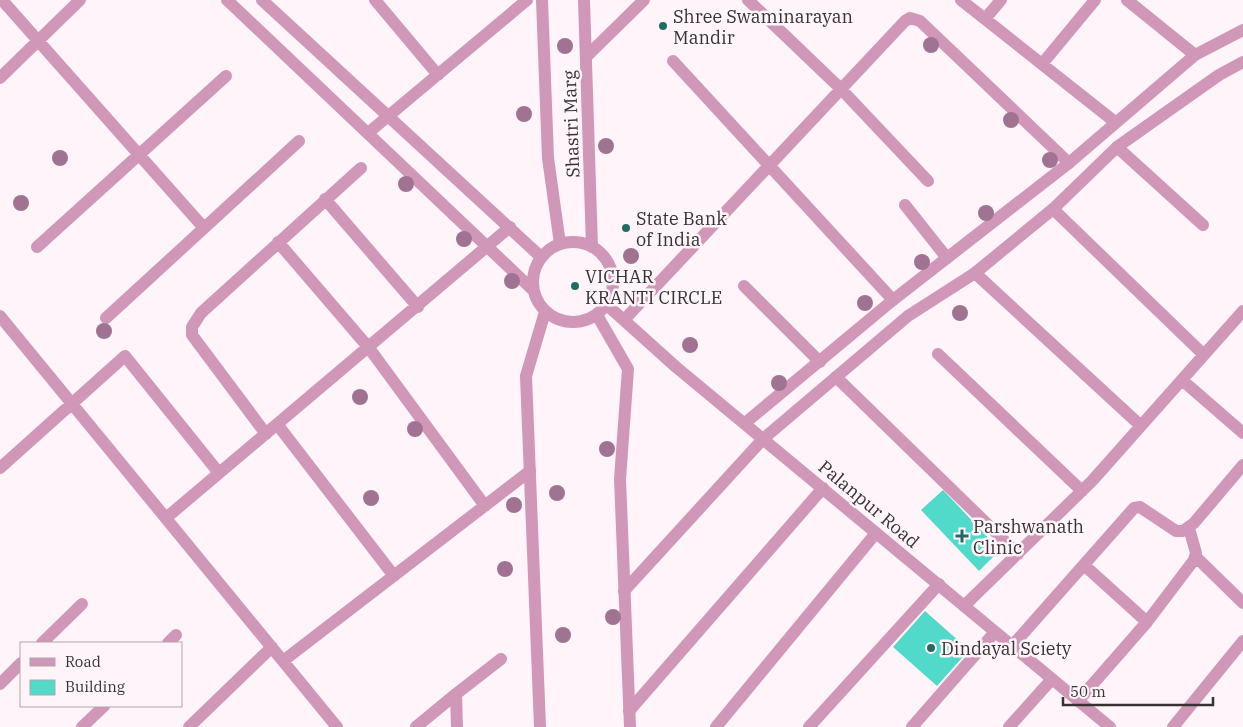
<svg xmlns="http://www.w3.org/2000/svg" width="1243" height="727" viewBox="0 0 1243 727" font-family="'IBM Plex Serif',serif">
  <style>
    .building { fill: #51d9ca }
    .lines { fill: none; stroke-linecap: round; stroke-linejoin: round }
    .minor { stroke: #d097b8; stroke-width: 12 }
    .tertiary { stroke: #d097b8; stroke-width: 12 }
    .tree { fill: #a17393 }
    .poi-dot { fill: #226b63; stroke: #fef4fa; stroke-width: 2 }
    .labels { text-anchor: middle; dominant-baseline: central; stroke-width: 5; stroke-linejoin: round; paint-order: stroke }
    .poi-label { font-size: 18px; fill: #373335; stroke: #fef4fa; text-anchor: start }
    .street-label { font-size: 18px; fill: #373335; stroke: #fef4fa }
  </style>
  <rect width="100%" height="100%" fill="#fef4fa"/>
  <!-- building -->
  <path class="building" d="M943,490L1000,550L979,571L921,510Z
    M925,611L969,650L937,686L893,647Z"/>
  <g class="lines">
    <!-- minor -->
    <path class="minor" d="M2,0L204,228
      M375,0L438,75
      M748,0L841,89L928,181
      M961,0L1115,122
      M1127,0L1195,55
      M985,19L1001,0
      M586,57L644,0
      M673,61L893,300
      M1042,64L1095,0
      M0,78L80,0
      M368,133L527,0
      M1117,147L1203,225
      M325,199L418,307
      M905,205L947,258
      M1053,209L1204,355
      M278,242L369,348L485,506
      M37,247L226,76
      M975,273L1141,426
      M744,286L820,362
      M0,316L337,727
      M106,318L299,141
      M624,320L905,21L910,18L920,21L1069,163
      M938,354L1082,491
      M836,377L1018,554
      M1182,380L1243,433
      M277,424L394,576
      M266,434L192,335V327L201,313L361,168
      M0,468L125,356L219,473
      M166,518L510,227
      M1196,557L1243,603
      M1084,565L1147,622
      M624,591L763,439
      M964,606L1092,481L1243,311
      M42,643L82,604
      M168,643L176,635
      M1012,646L1134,508L1140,507L1176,531H1183L1194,523L1243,465
      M283,661L530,471
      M0,684L21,663
      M1078,701L1147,622L1194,560L1196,553L1189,528
      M629,711L823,488
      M82,727L104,706
      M189,727L272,647
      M416,727L456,694
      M457,727L456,694L501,659
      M716,727L876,533
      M809,727L939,584
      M912,727L995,632
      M1009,727L1052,679
      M1173,727L1243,641"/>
    <!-- tertiary -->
    <path class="tertiary" d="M227,0L534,291
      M262,0L541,257
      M542,0L548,158L560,244
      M584,0L592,247
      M533 282a40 40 0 1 1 80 0a40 40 0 1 1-80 0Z
      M607,305L676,367L1110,727
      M597,315L628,369L620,479L630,727
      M745,423L893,300L1069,163L1195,55L1243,30
      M763,439L908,316L975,273L1053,209L1117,147L1219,75L1243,62
      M540,727L526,376L545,312"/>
  </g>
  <!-- trees -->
  <g class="tree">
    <circle cx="931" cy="45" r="8"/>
    <circle cx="565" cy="46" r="8"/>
    <circle cx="524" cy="114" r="8"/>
    <circle cx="1011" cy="120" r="8"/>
    <circle cx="606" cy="146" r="8"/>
    <circle cx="60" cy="158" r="8"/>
    <circle cx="1050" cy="160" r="8"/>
    <circle cx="406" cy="184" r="8"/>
    <circle cx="21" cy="203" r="8"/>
    <circle cx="986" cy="213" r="8"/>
    <circle cx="464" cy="239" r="8"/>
    <circle cx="631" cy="256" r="8"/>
    <circle cx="922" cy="262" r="8"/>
    <circle cx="512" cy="281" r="8"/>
    <circle cx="865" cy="303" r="8"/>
    <circle cx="960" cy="313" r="8"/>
    <circle cx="104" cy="331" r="8"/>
    <circle cx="690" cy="345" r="8"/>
    <circle cx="779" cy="383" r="8"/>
    <circle cx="360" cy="397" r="8"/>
    <circle cx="415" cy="429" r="8"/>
    <circle cx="607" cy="449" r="8"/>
    <circle cx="557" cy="493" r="8"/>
    <circle cx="371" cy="498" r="8"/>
    <circle cx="514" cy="505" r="8"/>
    <circle cx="505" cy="569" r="8"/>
    <circle cx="613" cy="617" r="8"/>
    <circle cx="563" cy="635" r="8"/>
  </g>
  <!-- markers -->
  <g class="poi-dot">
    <circle cx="663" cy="26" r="5"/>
    <circle cx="626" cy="228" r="5"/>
    <circle cx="575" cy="286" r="5"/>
    <path d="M959.5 528.5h5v5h5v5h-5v5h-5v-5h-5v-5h5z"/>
    <circle cx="931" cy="648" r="5"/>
  </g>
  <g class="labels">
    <!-- poi labels -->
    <g class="poi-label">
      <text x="673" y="16">Shree Swaminarayan<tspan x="673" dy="21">Mandir</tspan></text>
      <text x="636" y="218">State Bank<tspan x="636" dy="21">of India</tspan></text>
      <text x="585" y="276">VICHAR<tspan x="585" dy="21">KRANTI CIRCLE</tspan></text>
      <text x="973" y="526">Parshwanath<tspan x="973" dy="21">Clinic</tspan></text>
      <text x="941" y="648">Dindayal Sciety</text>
    </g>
    <!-- street labels -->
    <g class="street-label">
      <text transform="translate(571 124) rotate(-92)">Shastri Marg</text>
      <text transform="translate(869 504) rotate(40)">Palanpur Road</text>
    </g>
  </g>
  <!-- legend -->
  <rect x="20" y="642" width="162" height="65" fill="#fef4fa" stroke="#aea7ab"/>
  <rect x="30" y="658" width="25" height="8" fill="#d097b8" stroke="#aea7ab"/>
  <text x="65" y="667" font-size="15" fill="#373335">Road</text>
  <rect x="30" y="680" width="25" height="15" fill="#51d9ca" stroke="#aea7ab"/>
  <text x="65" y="692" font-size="15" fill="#373335">Building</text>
  <!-- scale -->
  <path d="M1063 697v8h150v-8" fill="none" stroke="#373335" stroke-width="2.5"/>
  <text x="1070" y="697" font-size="15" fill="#373335" stroke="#fef4fa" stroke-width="4" paint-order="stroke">50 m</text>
</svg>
